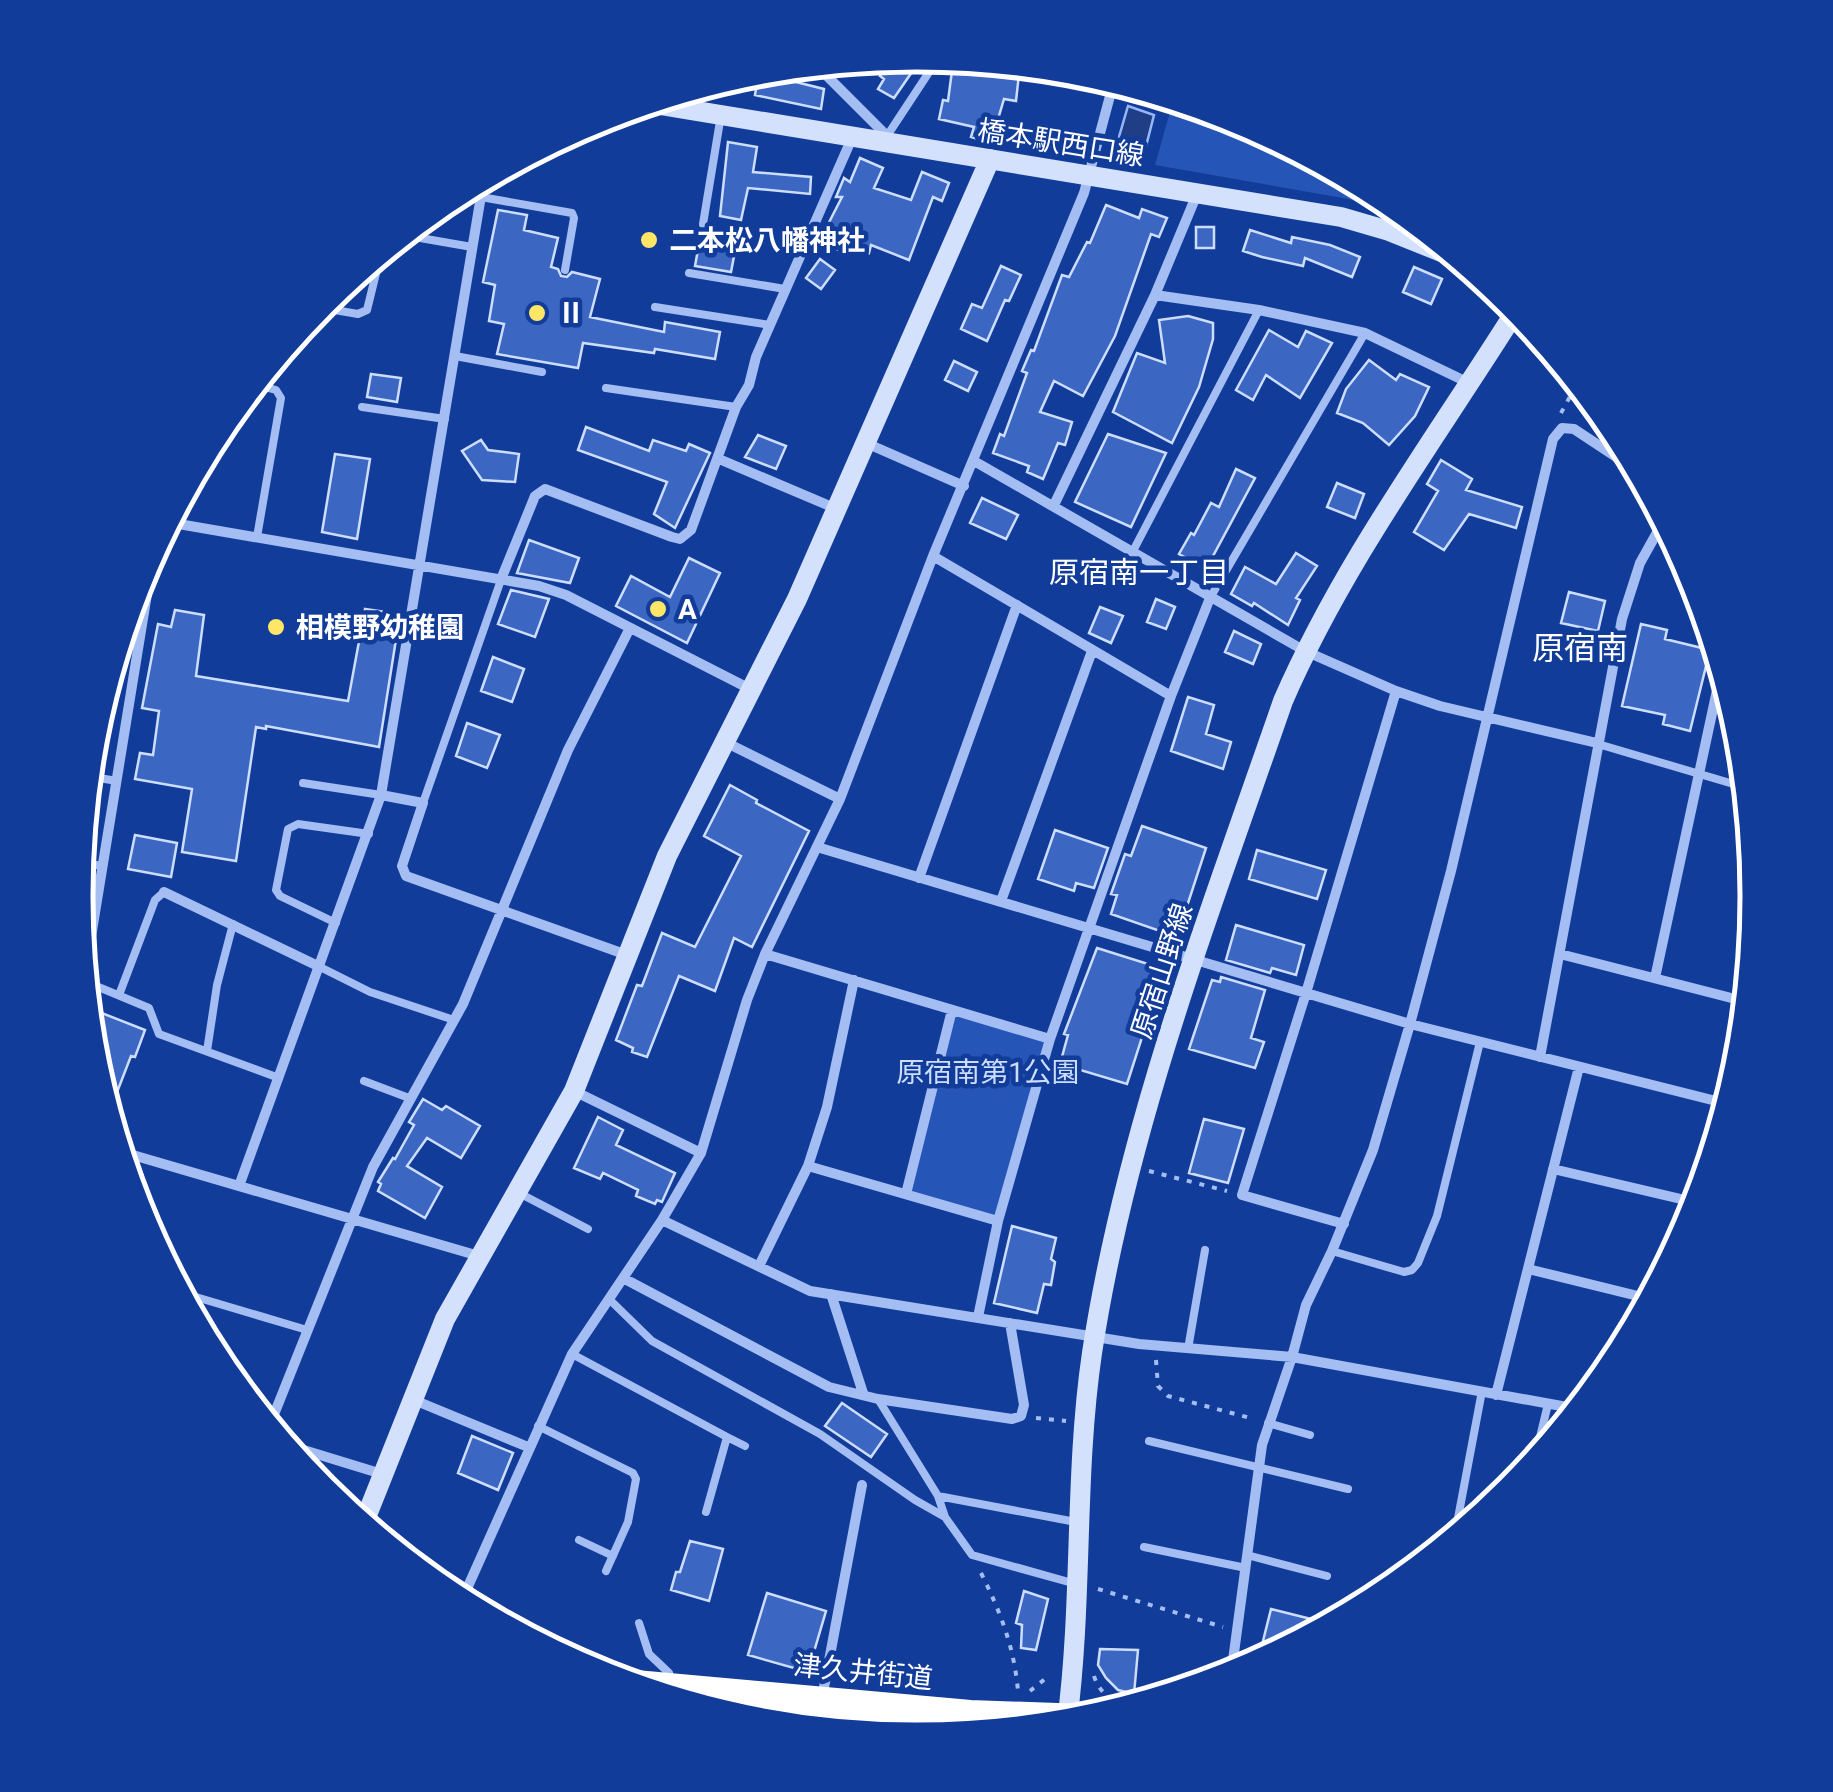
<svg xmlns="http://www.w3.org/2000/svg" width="1833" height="1792" viewBox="0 0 1833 1792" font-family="Roboto,'Noto Sans JP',sans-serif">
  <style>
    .green { fill: #2555b7 }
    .water { fill: #1f3e85; stroke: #96b7f7; stroke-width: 2.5 }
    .building { fill: #3b66c1; stroke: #cdddfd; stroke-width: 2.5 }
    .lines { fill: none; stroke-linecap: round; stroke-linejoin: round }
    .path { stroke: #a4bef4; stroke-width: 4; stroke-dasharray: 5 8; stroke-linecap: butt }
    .lane { stroke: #a4bef4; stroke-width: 8 }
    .street { stroke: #a4bef4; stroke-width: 10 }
    .secondary { stroke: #d4e1fd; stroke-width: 20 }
    .highway { stroke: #fff; stroke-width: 30 }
    .poi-dot { fill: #ffe667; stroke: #123c99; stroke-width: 4 }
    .labels { text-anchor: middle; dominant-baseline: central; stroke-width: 9; stroke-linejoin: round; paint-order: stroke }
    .street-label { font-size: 28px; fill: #fff; stroke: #123c99 }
    .poi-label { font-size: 28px; font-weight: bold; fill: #fff; stroke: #123c99; text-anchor: start }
    .park-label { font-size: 28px; fill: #cdddfd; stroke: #123c99 }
    .neighbourhood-label { font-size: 30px; fill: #fff; stroke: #123c99 }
    .quarter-label { font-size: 32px; fill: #fff; stroke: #123c99 }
    .rim { fill: none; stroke: #fff; stroke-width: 5 }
  </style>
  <rect width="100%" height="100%" fill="#123c99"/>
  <!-- green -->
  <path class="green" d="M1125,85L1239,119L1384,197L1407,216L1348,199L1155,165L1173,101L1124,88Z
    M952,1010L1050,1039L998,1221L906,1194Z"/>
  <!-- water -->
  <path class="water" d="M1128,106L1154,115L1143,158L1114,154Z"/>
  <!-- building -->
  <path class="building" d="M923,56L894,98L878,89L884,79L880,76L889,62L894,65L899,57Z
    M953,63L1019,74L1016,101L1004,99L991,143L971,137L974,127L939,119L943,100L948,101Z
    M759,70H768L789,77L788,80L824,89L821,109L755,95Z
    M728,142L757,147L753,172L811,177L810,194L748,188L741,220L720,216Z
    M860,158L883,168L874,188L911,200L922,172L949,183L942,201L933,197L909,260L871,245L869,253L852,247L848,242L824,232L842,197H836L844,178L850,182Z
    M1106,205L1139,218L1142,209L1167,218L1159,237L1151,234L1115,336L1083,396L1054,381L1040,412L1072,422L1065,445L1058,443L1043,479L1027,472L1029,466L993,453L1000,434L1004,436L1027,373L1022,371L1031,350L1034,351L1062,275L1069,277L1087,242L1090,243Z
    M498,210L527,215L524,230L558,238L551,267L558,269L561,276L567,277L572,272L600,279L590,317L664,332L665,322L720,332L715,359L655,349L654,353L583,343L578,368L497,354L504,324L489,321L495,285L483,282Z
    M1196,227H1214V248H1196Z
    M1250,230L1291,243L1292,237L1330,245L1360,257L1352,277L1305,258L1303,266L1262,257L1243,251Z
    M699,244L735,251L731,272L695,266Z
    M820,259L835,270L821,289L806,278Z
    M1001,266L1021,275L1009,301L1005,300L987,341L961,329L972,304L982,308Z
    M1414,267L1442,279L1431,304L1403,292Z
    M1188,316L1213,323V339L1199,387L1172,443L1113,412L1137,353L1165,363L1159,320Z
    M1269,330L1298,347L1306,331L1332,343L1300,398L1266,375L1253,400L1236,390Z
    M1369,360L1396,380L1400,374L1429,387L1415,416L1389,445L1363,423L1337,413L1346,389Z
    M954,361L977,372L968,391L945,380Z
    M371,374L401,378L397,402L367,397Z
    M586,427L649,451L653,440L686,451L689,444L710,453L675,528L654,514L667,482L578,450Z
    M1108,434L1166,453L1131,527L1075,502Z
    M758,435L786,446L776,469L745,457Z
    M481,440L488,450L519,454L515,482L482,480L462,451Z
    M335,454L370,459L357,539L322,532Z
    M1441,460L1472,479L1466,490L1522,507L1516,528L1469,514L1444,550L1414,532L1438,491L1427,484Z
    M1236,469L1255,478L1206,569L1179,554L1191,533L1194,535L1211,503L1219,507Z
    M1337,483L1364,494L1355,518L1327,507Z
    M982,498L1018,515L1006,539L970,523Z
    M529,540L579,558L570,583L517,573Z
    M1296,553L1317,566L1296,598L1300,600L1288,625L1254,603L1252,606L1231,594L1245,567L1276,584Z
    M689,558L720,573L687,643L616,606L631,576L670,597Z
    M511,590L549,599L535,637L498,624Z
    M1569,592L1605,601L1598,631L1561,623Z
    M1156,599L1175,607L1166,629L1147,622Z
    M1100,607L1123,616L1111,643L1089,633Z
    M365,609L400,614L379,747L266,726V729L256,727L236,861L182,852L192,789L135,779L140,753L153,755L159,711L142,708L158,624L171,627L175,610L204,615L196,676L348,701Z
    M1641,624L1667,630L1665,639L1710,650L1690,731L1663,724L1665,715L1622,706Z
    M1234,631L1261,644L1253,664L1225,652Z
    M493,657L524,669L512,702L481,691Z
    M1188,697L1214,705L1206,734L1231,742L1223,769L1171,751Z
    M467,723L500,735L487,768L456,756Z
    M730,785L757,800L756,803L809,831L752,947L734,938L715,991L679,976L647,1057L632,1052L633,1048L616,1040L637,985L642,986L662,933L695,947L741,856L704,836Z
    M1142,826L1206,848L1177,937L1111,914L1117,895L1111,894L1125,854L1131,856Z
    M1055,830L1108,848L1094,888L1076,883L1074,891L1038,879Z
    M135,835L177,843L171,877L128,869Z
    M1257,850L1326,870L1317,899L1249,879Z
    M1236,925L1304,945L1296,975L1272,968L1270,973L1226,960Z
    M1097,948L1164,969L1127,1084L1060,1064L1068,1035L1064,1034Z
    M1221,977L1265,990L1251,1038L1264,1042L1255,1068L1189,1049L1212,980L1220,982Z
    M94,1010L145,1030L135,1057L131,1056L114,1100L103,1096L92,1062L99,1044L90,1041L88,1028Z
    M423,1099L442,1110L446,1106L480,1126L461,1158L427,1138L407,1166L442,1187L425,1218L378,1191L381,1184L378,1182L393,1158L395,1159L414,1125L409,1122Z
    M598,1117L623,1130L616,1145L675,1173L662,1202L657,1200L655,1204L636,1196L638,1190L603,1173L600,1179L574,1168Z
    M1204,1119L1244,1129L1228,1183L1189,1173Z
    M1012,1226L1056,1238L1051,1259L1055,1262L1051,1285L1044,1284L1037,1313L994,1303Z
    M842,1403L887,1434L871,1457L825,1426Z
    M472,1436L513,1453L498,1490L458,1473Z
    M690,1541L723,1549L709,1601L671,1590L676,1572H680Z
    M1024,1591L1048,1599L1036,1650L1021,1648L1022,1625L1016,1623Z
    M767,1593L826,1611L808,1672L748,1655Z
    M1271,1609L1331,1624L1288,1647L1263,1641Z
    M1100,1649L1138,1650L1134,1694L1118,1690L1106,1678L1098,1665Z"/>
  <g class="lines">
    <!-- path -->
    <path class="path" d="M616,112L631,115
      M1465,280L1493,295L1498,302
      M1561,413L1578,382
      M1149,1171L1227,1191
      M1156,1360L1158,1386L1168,1396L1254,1419
      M1036,1418L1066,1421
      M1427,1548L1444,1546
      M981,1573C1001,1613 1014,1647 1018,1691
      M1098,1589L1223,1627
      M587,1669L617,1671
      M1094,1676C1100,1695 1114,1703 1133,1705
      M1030,1691L1050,1675"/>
    <!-- lane -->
    <path class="lane" d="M887,136L939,57
      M481,197L572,213L574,218L565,270
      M703,224L721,115
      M403,235L472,247
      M808,237L845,249
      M689,273L785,289
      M317,307L358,314L367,310L381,253
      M655,307L770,325
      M455,356L542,372
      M254,384L276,390L281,398L257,537
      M606,388L736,407
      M362,407L445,419
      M1133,551L1259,310
      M1210,598L1365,333
      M1598,744L1747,788
      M87,776L117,781
      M303,783L381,795
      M423,803L502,577
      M79,862L102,866
      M336,923L280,896L276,890L288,829L298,824L369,834
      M320,967L370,992L454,1020
      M84,981L149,1008L159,1034L279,1078
      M119,995L155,900L164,892
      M207,1051L217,985L233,924
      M364,1081L409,1098
      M517,1192L588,1229
      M1332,1251L1404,1272L1412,1270L1418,1263L1437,1216L1480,1042
      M179,1292L307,1330
      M609,1299L652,1341L820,1434L915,1500L945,1517
      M1188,1349L1205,1250
      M572,1354L727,1437L706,1512
      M878,1399L938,1496L1076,1522
      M1268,1423L1310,1435
      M538,1426L633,1473L636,1479L628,1522L606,1571
      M727,1437L745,1446
      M1149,1441L1348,1489
      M1534,1462L1548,1404
      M938,1496L945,1517L972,1555L1076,1584
      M1455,1534L1482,1391
      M579,1540L613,1556
      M1144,1547L1246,1568
      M1247,1555L1327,1576
      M639,1623L649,1654L669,1673"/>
    <!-- street -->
    <path class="street" d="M816,65L887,136V141
      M1197,194L1155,295L1259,310L1365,333L1469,383
      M866,443L964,486
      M719,459L837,509
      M974,461L1305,651L1396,691L1440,706L1597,743
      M1054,505L1155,295
      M167,522L539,586L566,595L752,690
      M933,556L1171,696
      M502,577L535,496L545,489L672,537L680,539L691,530L736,407L749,385L756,357L852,138
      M725,742L840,799
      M381,795L423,803L402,866L406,876L627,955
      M817,847L1410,1024L1728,1104
      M919,878L1017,605
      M164,892L320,967
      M1001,901L1092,651
      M765,954L1050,1039
      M1560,954L1747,1002
      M1655,978L1722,667
      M84,980L155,545
      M1540,1057L1622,619L1640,563L1664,520
      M574,1091L701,1153
      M119,1151L479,1256
      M808,1166L998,1221
      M1553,1169L1698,1203
      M239,1186L381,795L484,178
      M906,1194L952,1010
      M662,1220L810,1291L1139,1344L1292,1357L1578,1409
      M1344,1224L1242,1195L1306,993L1396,691
      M760,1264L808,1166L827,1107L854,980
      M1528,1269L1650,1299
      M623,1278L829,1387L878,1399L1012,1419L1021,1416L1024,1405L1010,1323
      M831,1294L863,1393
      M978,1317L998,1221L1050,1039L1171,696L1210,598
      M1496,1395L1579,1067
      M414,1400L528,1447
      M269,1427L373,1167L463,1004L568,750L630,628
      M284,1444L382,1474
      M461,1602L572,1354L662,1220L701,1153L747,1000L765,954L840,799L933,556L1084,193L1114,81
      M1231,1675L1262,1445L1292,1357L1306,1305L1332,1251L1373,1150L1410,1024L1451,871L1553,439L1562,428L1574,429L1639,472
      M822,1698L862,1485"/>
    <!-- secondary -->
    <path class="secondary" d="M648,103L1341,217L1389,231L1459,259
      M363,1525L445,1319L574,1091L667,856L797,599L990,159
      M1067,1722C1083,1600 1074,1475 1092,1353C1126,1129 1209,915 1283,701C1344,561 1436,438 1517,309"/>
    <!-- highway -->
    <path class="highway" d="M635,1685L970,1715L1085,1719"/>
  </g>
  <!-- markers -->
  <g class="poi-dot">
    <circle cx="649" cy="240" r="10"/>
    <circle cx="537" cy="313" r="10"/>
    <circle cx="658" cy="609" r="10"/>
    <circle cx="276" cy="627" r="10"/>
  </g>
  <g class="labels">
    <!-- street labels -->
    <g class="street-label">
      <text transform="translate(1061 143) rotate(9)">橋本駅西口線</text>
      <text transform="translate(1162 971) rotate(-72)">原宿山野線</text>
      <text transform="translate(863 1672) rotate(6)">津久井街道</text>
    </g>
    <!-- poi labels -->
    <g class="poi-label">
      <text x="669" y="240">二本松八幡神社</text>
      <text x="557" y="313">Ⅱ</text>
      <text x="678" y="609">A</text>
      <text x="296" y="627">相模野幼稚園</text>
    </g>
    <!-- park labels -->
    <g class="park-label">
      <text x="988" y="1072">原宿南第1公園</text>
    </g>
    <!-- neighbourhood labels -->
    <g class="neighbourhood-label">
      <text x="1139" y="572">原宿南一丁目</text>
    </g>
    <!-- quarter labels -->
    <g class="quarter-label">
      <text x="1580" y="648">原宿南</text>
    </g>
  </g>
  <!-- crop -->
  <path d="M0 0H1833V1792H0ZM916 72H917A823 823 0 0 1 1740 895V897A823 823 0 0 1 917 1720H916A823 823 0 0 1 93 897V895A823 823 0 0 1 916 72Z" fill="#123c99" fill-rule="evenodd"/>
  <path class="rim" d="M916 72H917A823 823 0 0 1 1740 895V897A823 823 0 0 1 917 1720H916A823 823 0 0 1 93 897V895A823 823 0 0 1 916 72Z"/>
</svg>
